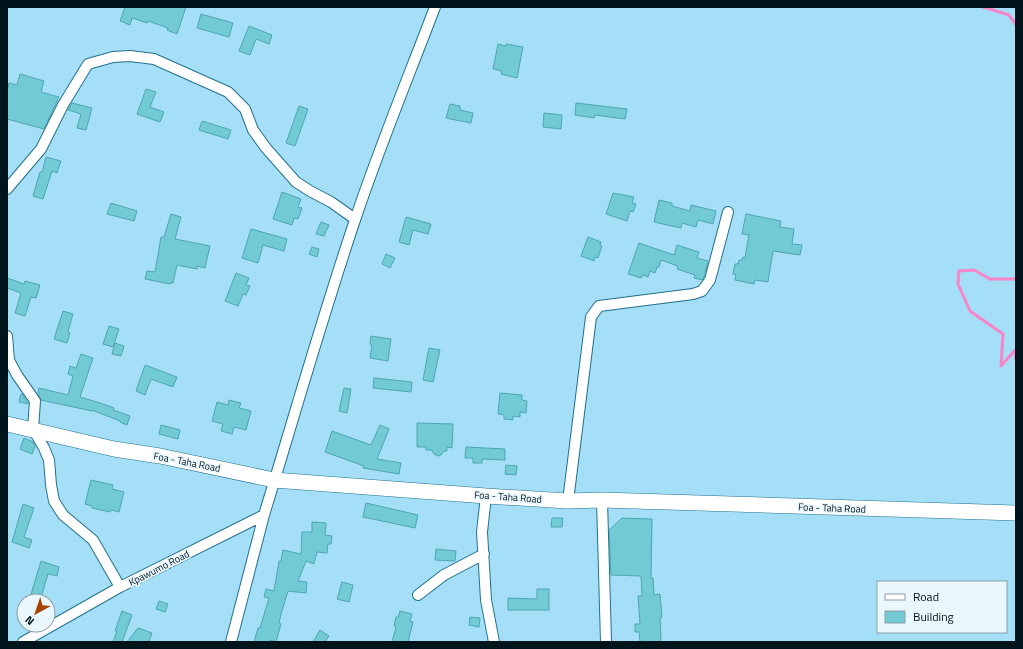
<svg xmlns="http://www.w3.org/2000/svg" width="1023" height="649" viewBox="0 0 1023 649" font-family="'Titillium Web',sans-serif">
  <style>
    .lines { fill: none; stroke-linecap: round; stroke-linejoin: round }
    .stream { stroke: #f785c7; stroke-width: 3 }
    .building { fill: #72cad5; stroke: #4da6b0 }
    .street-casing { stroke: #22718d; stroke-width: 12 }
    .secondary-casing { stroke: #22718d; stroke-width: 16 }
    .street { stroke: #fff; stroke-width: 10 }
    .secondary { stroke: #fff; stroke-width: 15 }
    .labels { text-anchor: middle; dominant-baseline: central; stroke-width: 3.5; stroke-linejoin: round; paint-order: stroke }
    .street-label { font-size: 10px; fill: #00141c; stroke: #eaf8fe }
  </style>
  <rect width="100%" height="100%" fill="#a4def7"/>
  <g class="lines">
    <!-- stream -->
    <path class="stream" d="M983,7L1009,15L1016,25
      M1016,279H990L974,270L959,271L958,284L970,311L1003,334L1001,366L1015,350L1016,360"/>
  </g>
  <!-- building -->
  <path class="building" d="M125,7H186L177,34L167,30L168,28L148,21L147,23L132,18L130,25L120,21Z
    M201,14L233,23L229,37L197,28Z
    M249,26L272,35L269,44L256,39L250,55L239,51Z
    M498,44L506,46V44L523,47L517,78L501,74L502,71L493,69Z
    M20,74L44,81L41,92L59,97L44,129L7,119V91L9,83L17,85Z
    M146,89L156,92L150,107L164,112L160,122L137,114Z
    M72,103L92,108L86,130L77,128L81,114L68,110Z
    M576,103L627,109L625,119L595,115L594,118L575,115Z
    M450,104L460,106V110L473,113L471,123L446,118Z
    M299,106L308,109L295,146L286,143Z
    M544,113L562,115L561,129L543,127Z
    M202,121L231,130L228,139L199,130Z
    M46,157L61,161L57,173L52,171L43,199L33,196L40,172H42Z
    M282,192L301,199L298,207L302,208L298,219L294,218L292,225L273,219Z
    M613,193L634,197L632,203L636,204L633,212L630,211L627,221L606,214Z
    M659,200L672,203V206L690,211L691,205L716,211L713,224L698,220L696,227L682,223L681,228L654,222Z
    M111,203L137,211L134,221L107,214Z
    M171,214L181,217L175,239L210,246L205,268L197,266V269L177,265L173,283H170V284L145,279L147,271L155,272L161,237H164Z
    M746,214L781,221L780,227L794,229L792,244L802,245L800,255L773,251L768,282L755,280L754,284L735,280L736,275L733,274L735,264H738L739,260H742L743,257L745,258L749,235L742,234Z
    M406,217L431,224L428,234L413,230L409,245L399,242Z
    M321,222L329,225L324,236L316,234Z
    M251,229L287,239L284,251L263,245L258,263L242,258Z
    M588,237L601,242L600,245L602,246L598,258L595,257L594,261L581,256Z
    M639,243L674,255L677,245L699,252L697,258L708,261L704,277L702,280L694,278L695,275L677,269L678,266L661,260L659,267H657L655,273L650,271L648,277L643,275L641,278L628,274Z
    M312,247L319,249L317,257L309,254Z
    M386,254L395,258L390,268L382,264Z
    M236,273L249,278L246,285L250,286L246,295L243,294L238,306L225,301Z
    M7,278L24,284L25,281L40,285L36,298L31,297L25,316L15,313L21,293L7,288Z
    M63,311L73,314L68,332L70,333L67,343L54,339Z
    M109,326L119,329L113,347L103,344Z
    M371,336L391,339L388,361L370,358L372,345L370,344Z
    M115,343L124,346L121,356L112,354Z
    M429,348L440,350L433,382L423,380Z
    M81,354L93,358L80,397L100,403L114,408L113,410L130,416L127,425L120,422V421L92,410V411L41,400L38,394L39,388L68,395L73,376L68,374L70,366L76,368Z
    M145,365L177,377L173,387L151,379L145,395L136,391Z
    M374,378L412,382L411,392L373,388Z
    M344,388L351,389L347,413L339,411Z
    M500,393L522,395V400L527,401L526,413L520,412V417L513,416V420L504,419V415L498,414Z
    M21,394H22L28,404L19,402Z
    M229,400L241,403L239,408L251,411L246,430L234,427L232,434L221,431L223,424L212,421L217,402L228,405Z
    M417,423L453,424L452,448L447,447V451H444L441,455L439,456L434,454L432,450H426V447H417Z
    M161,425L180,430L178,439L159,434Z
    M380,425L389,429L377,459L401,463L399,474L363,468L364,466L325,452L332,431L371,445Z
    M24,438L33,442L35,446L32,454L20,449Z
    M466,447L505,449V460L482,459V463H473V458H465Z
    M506,465L517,466L516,475L505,474Z
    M91,480L113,485L112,489L124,492L119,512L111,510L110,512L92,508V506L85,504Z
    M366,503L418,515L415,528L363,517Z
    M23,504L34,508L24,537L32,540L29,548L12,542Z
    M552,518H563L562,527H551Z
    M622,518L652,519L651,578H653L654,595L660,594L662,617L660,618L661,642H642L641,641H640L639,632H635V624H640L638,596H642L641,576L611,575L609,530Z
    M312,522L326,523L325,535L332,536L331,544H328L327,553L317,552L314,564L306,561L298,581L307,582L306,593L288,591L281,614L279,623L281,624L276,642L270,640V642H254L258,628H260L269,598L264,597L266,589L274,591L279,561H281L283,550L301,554L302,532H312Z
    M436,549L456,551L455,561L435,560Z
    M41,561L59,567L57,576L48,574L40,601H29Z
    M342,582L353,585L349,602L337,599Z
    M537,589H549V610H508V598L537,599Z
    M159,601L168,604L165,612L156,609Z
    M122,611L132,615L122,642H113L117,631H115Z
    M400,611L412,614L410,621L413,622L408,642H392L396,627L394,626L396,617H398Z
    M470,617L480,618L479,627L469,625Z
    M138,628L152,633L149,642H127Z
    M320,630L329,636L325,642H313Z"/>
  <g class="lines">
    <!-- street casing -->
    <g class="street-casing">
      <path id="street" d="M7,189L41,149L63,105L88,64L113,57L130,56L154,59L228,92L245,109L253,130L266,148L296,182L310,191L331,202L355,219
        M7,336L9,360L17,375L35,401L33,429L44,448L49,460L51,485L54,501L63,515L93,540L120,587
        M486,496L482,532L486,600L494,642
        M602,500L606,642
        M568,501L591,317L599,306L693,294L702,291L710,280L728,212
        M418,595L444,575L484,554
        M23,642L120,587L264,515C294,417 322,318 355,220C379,148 408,78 435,7
        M231,642L264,515"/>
    </g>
    <!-- secondary casing -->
    <g class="secondary-casing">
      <path id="secondary" d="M7,424L114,449L160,456L274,480L486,496L568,501L602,500L1016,513"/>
    </g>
    <!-- street -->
    <use href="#street" class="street"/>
    <!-- secondary -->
    <use href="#secondary" class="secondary"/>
  </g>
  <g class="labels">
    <!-- street labels -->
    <g class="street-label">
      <text transform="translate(187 462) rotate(11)">Foa - Taha Road</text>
      <text transform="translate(508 497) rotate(4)">Foa - Taha Road</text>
      <text transform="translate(832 508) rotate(2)">Foa - Taha Road</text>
      <text transform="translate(159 568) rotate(-27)">Kpawumo Road</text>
    </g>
  </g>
  <!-- border -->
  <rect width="1023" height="649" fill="none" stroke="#00141c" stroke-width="16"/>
  <!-- legend -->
  <rect x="877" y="581" width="130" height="52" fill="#eaf8fe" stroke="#8c9da4"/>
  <rect x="885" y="594" width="20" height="6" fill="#ffffff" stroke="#8c9da4"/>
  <text x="913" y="601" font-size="12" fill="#00141c">Road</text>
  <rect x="885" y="611" width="20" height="12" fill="#72cad5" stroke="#8c9da4"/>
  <text x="913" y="621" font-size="12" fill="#00141c">Building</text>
  <!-- north arrow -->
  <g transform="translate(36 613) rotate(220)"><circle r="19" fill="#eaf8fe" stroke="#8c9da4"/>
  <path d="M0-3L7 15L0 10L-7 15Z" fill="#a54400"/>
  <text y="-6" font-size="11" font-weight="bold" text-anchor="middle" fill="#00141c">N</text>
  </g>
</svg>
